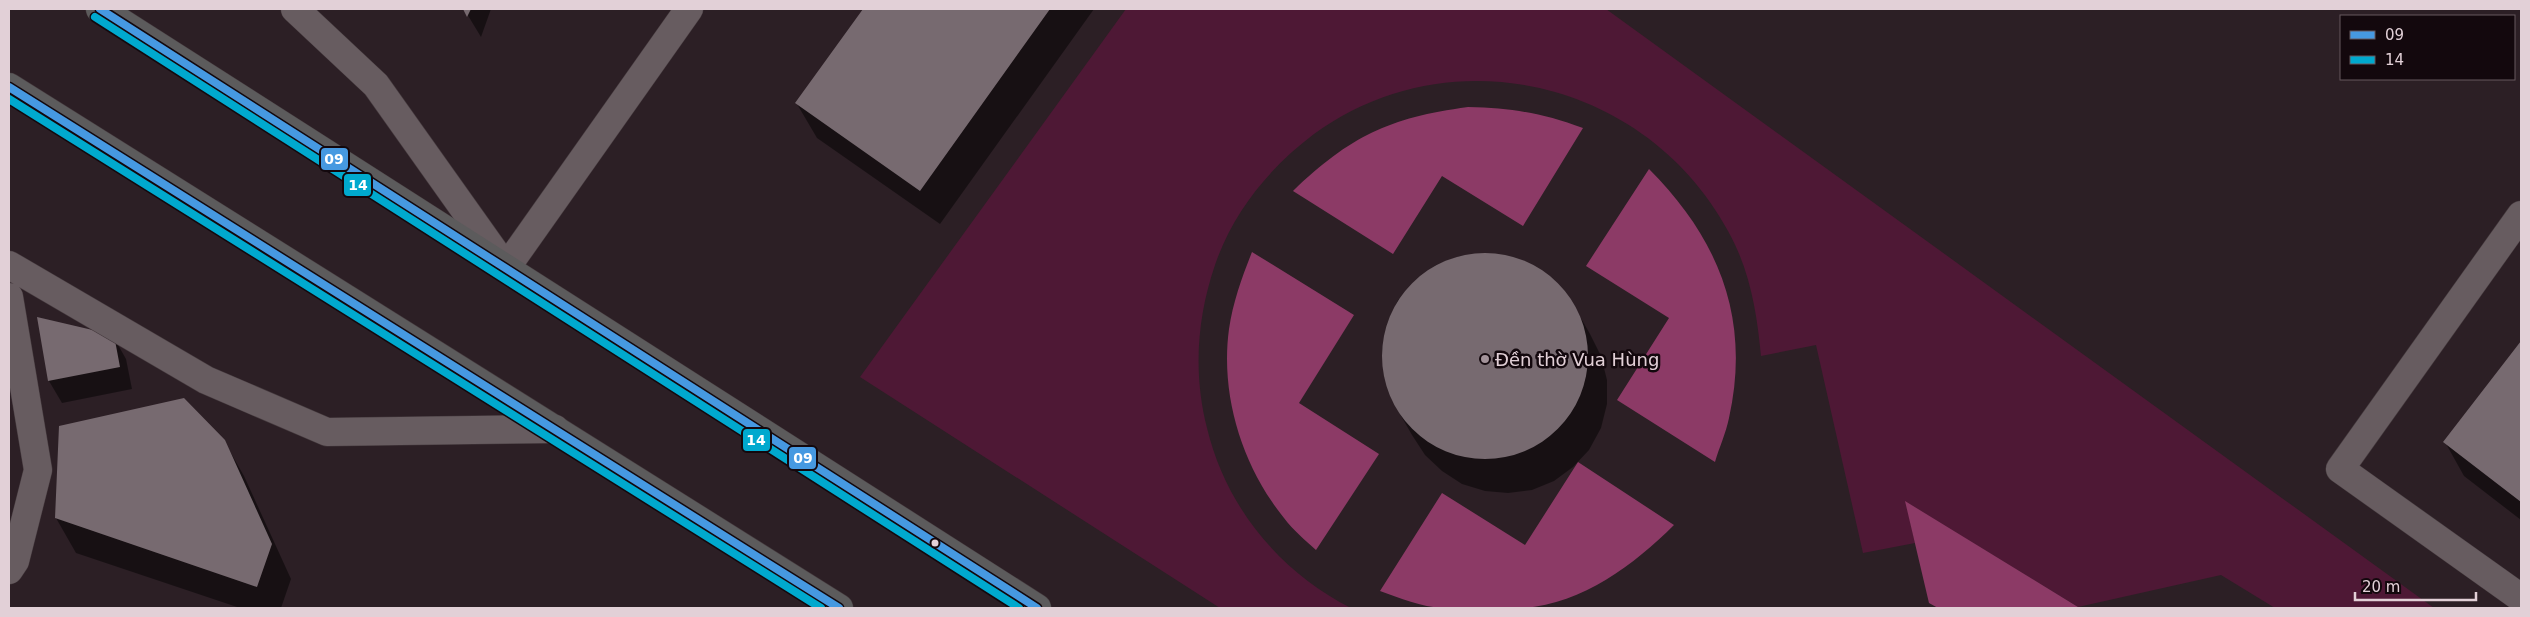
<svg xmlns="http://www.w3.org/2000/svg" width="2530" height="617" viewBox="0 0 2530 617" font-family="'DejaVu Sans',sans-serif">
  <style>
    .green { fill: #4e1835 }
    .water { fill: #8c3a66 }
    .shadow { fill: #0007 }
    .building { fill: #776a70 }
    .lines { fill: none; stroke-linecap: round; stroke-linejoin: round }
    .minor-casing { stroke: #453a3e; stroke-width: 29 }
    .major-casing { stroke: #453a3e; stroke-width: 29 }
    .minor { stroke: #675c60; stroke-width: 28 }
    .major { stroke: #5c5b5c; stroke-width: 28 }
    .bus-1-casing { stroke: #13080d; stroke-width: 11 }
    .bus-2-casing { stroke: #13080d; stroke-width: 11 }
    .bus-1 { stroke: #4699e1; stroke-width: 8 }
    .bus-2 { stroke: #00a9ce; stroke-width: 8 }
    .poi-dot { fill: #a29299; stroke: #13080d; stroke-width: 2 }
    .bus-dot { fill: #e2d0d7; stroke: #13080d; stroke-width: 2 }
    .labels { text-anchor: middle; dominant-baseline: central; stroke-width: 5; stroke-linejoin: round; paint-order: stroke }
    .poi-label { font-size: 18px; fill: #e2d0d7; stroke: #13080d; text-anchor: start }
    .line-badge { stroke: #13080d; stroke-width: 2 }
    .badge-label { font-size: 14px; text-anchor: middle; font-weight: bold; fill: #fff }
  </style>
  <rect width="100%" height="100%" fill="#2c1f25"/>
  <!-- green -->
  <path class="green" d="M1126,9H1606L2434,608H2275L2221,575L2078,607L1906,502L1915,543L1863,553L1816,345L1761,356C1757,313 1750,270 1728,231C1648,82 1452,33 1314,134C1270,167 1233,212 1215,265C1197,318 1193,373 1207,428C1226,507 1279,571 1351,608H1220L860,377Z"/>
  <!-- water -->
  <path class="water" d="M1468,107C1512,108 1542,113 1583,128L1523,226L1442,176L1393,254L1293,191C1351,136 1388,118 1468,107Z
    M1649,169C1719,239 1751,319 1729,418C1726,433 1719,448 1715,462L1617,400L1669,318L1586,266Z
    M1252,252L1354,315L1299,403L1379,454L1316,550C1305,540 1293,530 1284,518C1242,466 1220,395 1229,329C1233,302 1242,277 1252,252Z
    M1578,462L1674,525C1634,565 1582,604 1523,608C1510,609 1497,608 1485,608C1471,608 1456,609 1443,608C1421,607 1400,598 1380,591L1442,493L1525,545Z
    M1905,501L2078,607L1938,608L1929,603Z"/>
  <!-- shadow -->
  <path class="shadow" d="M464,9H491L481,37Z
    M865,9H1094L940,224L817,138L797,104Z
    M1486,254L1511,257L1534,266L1554,280L1570,299L1590,334L1601,356L1607,380V404L1601,428L1589,450L1573,467L1554,481L1532,490L1508,493L1485,491L1462,484L1442,471L1425,455L1412,435L1392,400L1384,375L1382,349L1387,324L1398,300L1415,281L1436,265L1460,256Z
    M113,336L126,359L132,389L62,403L49,381Z
    M2521,343V520L2464,476L2445,442Z
    M224,441L244,476L291,579L281,608H240L76,553L56,518Z"/>
  <!-- building -->
  <path class="building" d="M463,9H471L467,17Z
    M863,9H1050L920,191L795,103Z
    M1382 356a103 103 0 1 1 206 0a103 103 0 1 1-206 0Z
    M37,317L114,335L120,367L48,381Z
    M2521,341V502L2443,442Z
    M184,398L225,440L272,544L257,587L55,518L59,426Z"/>
  <g class="lines">
    <!-- minor casing -->
    <g class="minor-casing">
      <path id="minor" d="M295,9L376,85L506,268L689,9
        M2521,215L2340,469L2521,598
        M9,265L206,380L327,432L555,429
        M9,297L38,470L15,561L9,570"/>
    </g>
    <!-- major casing -->
    <g class="major-casing">
      <path id="major" d="M100,9L1037,608
        M9,87L839,608"/>
    </g>
    <!-- minor -->
    <use href="#minor" class="minor"/>
    <!-- major -->
    <use href="#major" class="major"/>
    <!-- bus-1 casing -->
    <g class="bus-1-casing">
      <path id="bus-1" d="M100,9L1037,608
        M9,87L839,608"/>
    </g>
    <!-- bus-2 casing -->
    <g class="bus-2-casing">
      <path id="bus-2" d="M95,17L1019,608
        M9,99L821,608"/>
    </g>
    <!-- bus-1 -->
    <use href="#bus-1" class="bus-1"/>
    <!-- bus-2 -->
    <use href="#bus-2" class="bus-2"/>
  </g>
  <!-- markers -->
  <circle class="poi-dot" cx="1485" cy="359" r="5"/>
  <circle class="bus-dot" cx="935" cy="543" r="4.5"/>
  <g class="labels">
    <!-- poi labels -->
    <g class="poi-label">
      <text x="1495" y="359">Đền thờ Vua Hùng</text>
    </g>
  </g>
  <g class="line-badge">
    <rect x="320" y="147" width="29" height="24" rx="5" fill="#4699e1"/>
    <rect x="343" y="173" width="29" height="24" rx="5" fill="#00a9ce"/>
    <rect x="742" y="428" width="29" height="24" rx="5" fill="#00a9ce"/>
    <rect x="788" y="446" width="29" height="24" rx="5" fill="#4699e1"/>
  </g>
  <g class="badge-label">
    <text x="334" y="164">09</text>
    <text x="358" y="190">14</text>
    <text x="756" y="445">14</text>
    <text x="803" y="463">09</text>
  </g>
  <!-- border -->
  <rect width="2530" height="617" fill="none" stroke="#e2d0d7" stroke-width="20"/>
  <!-- legend -->
  <rect x="2340" y="15" width="175" height="65" fill="#13080d" stroke="#66585e"/>
  <rect x="2350" y="31" width="25" height="8" fill="#4699e1" stroke="#66585e"/>
  <text x="2385" y="40" font-size="15" fill="#e2d0d7">09</text>
  <rect x="2350" y="56" width="25" height="8" fill="#00a9ce" stroke="#66585e"/>
  <text x="2385" y="65" font-size="15" fill="#e2d0d7">14</text>
  <!-- scale -->
  <path d="M2355 592v8h121v-8" fill="none" stroke="#e2d0d7" stroke-width="2.5"/>
  <text x="2362" y="592" font-size="15" fill="#e2d0d7" stroke="#13080d" stroke-width="4" paint-order="stroke">20 m</text>
</svg>
